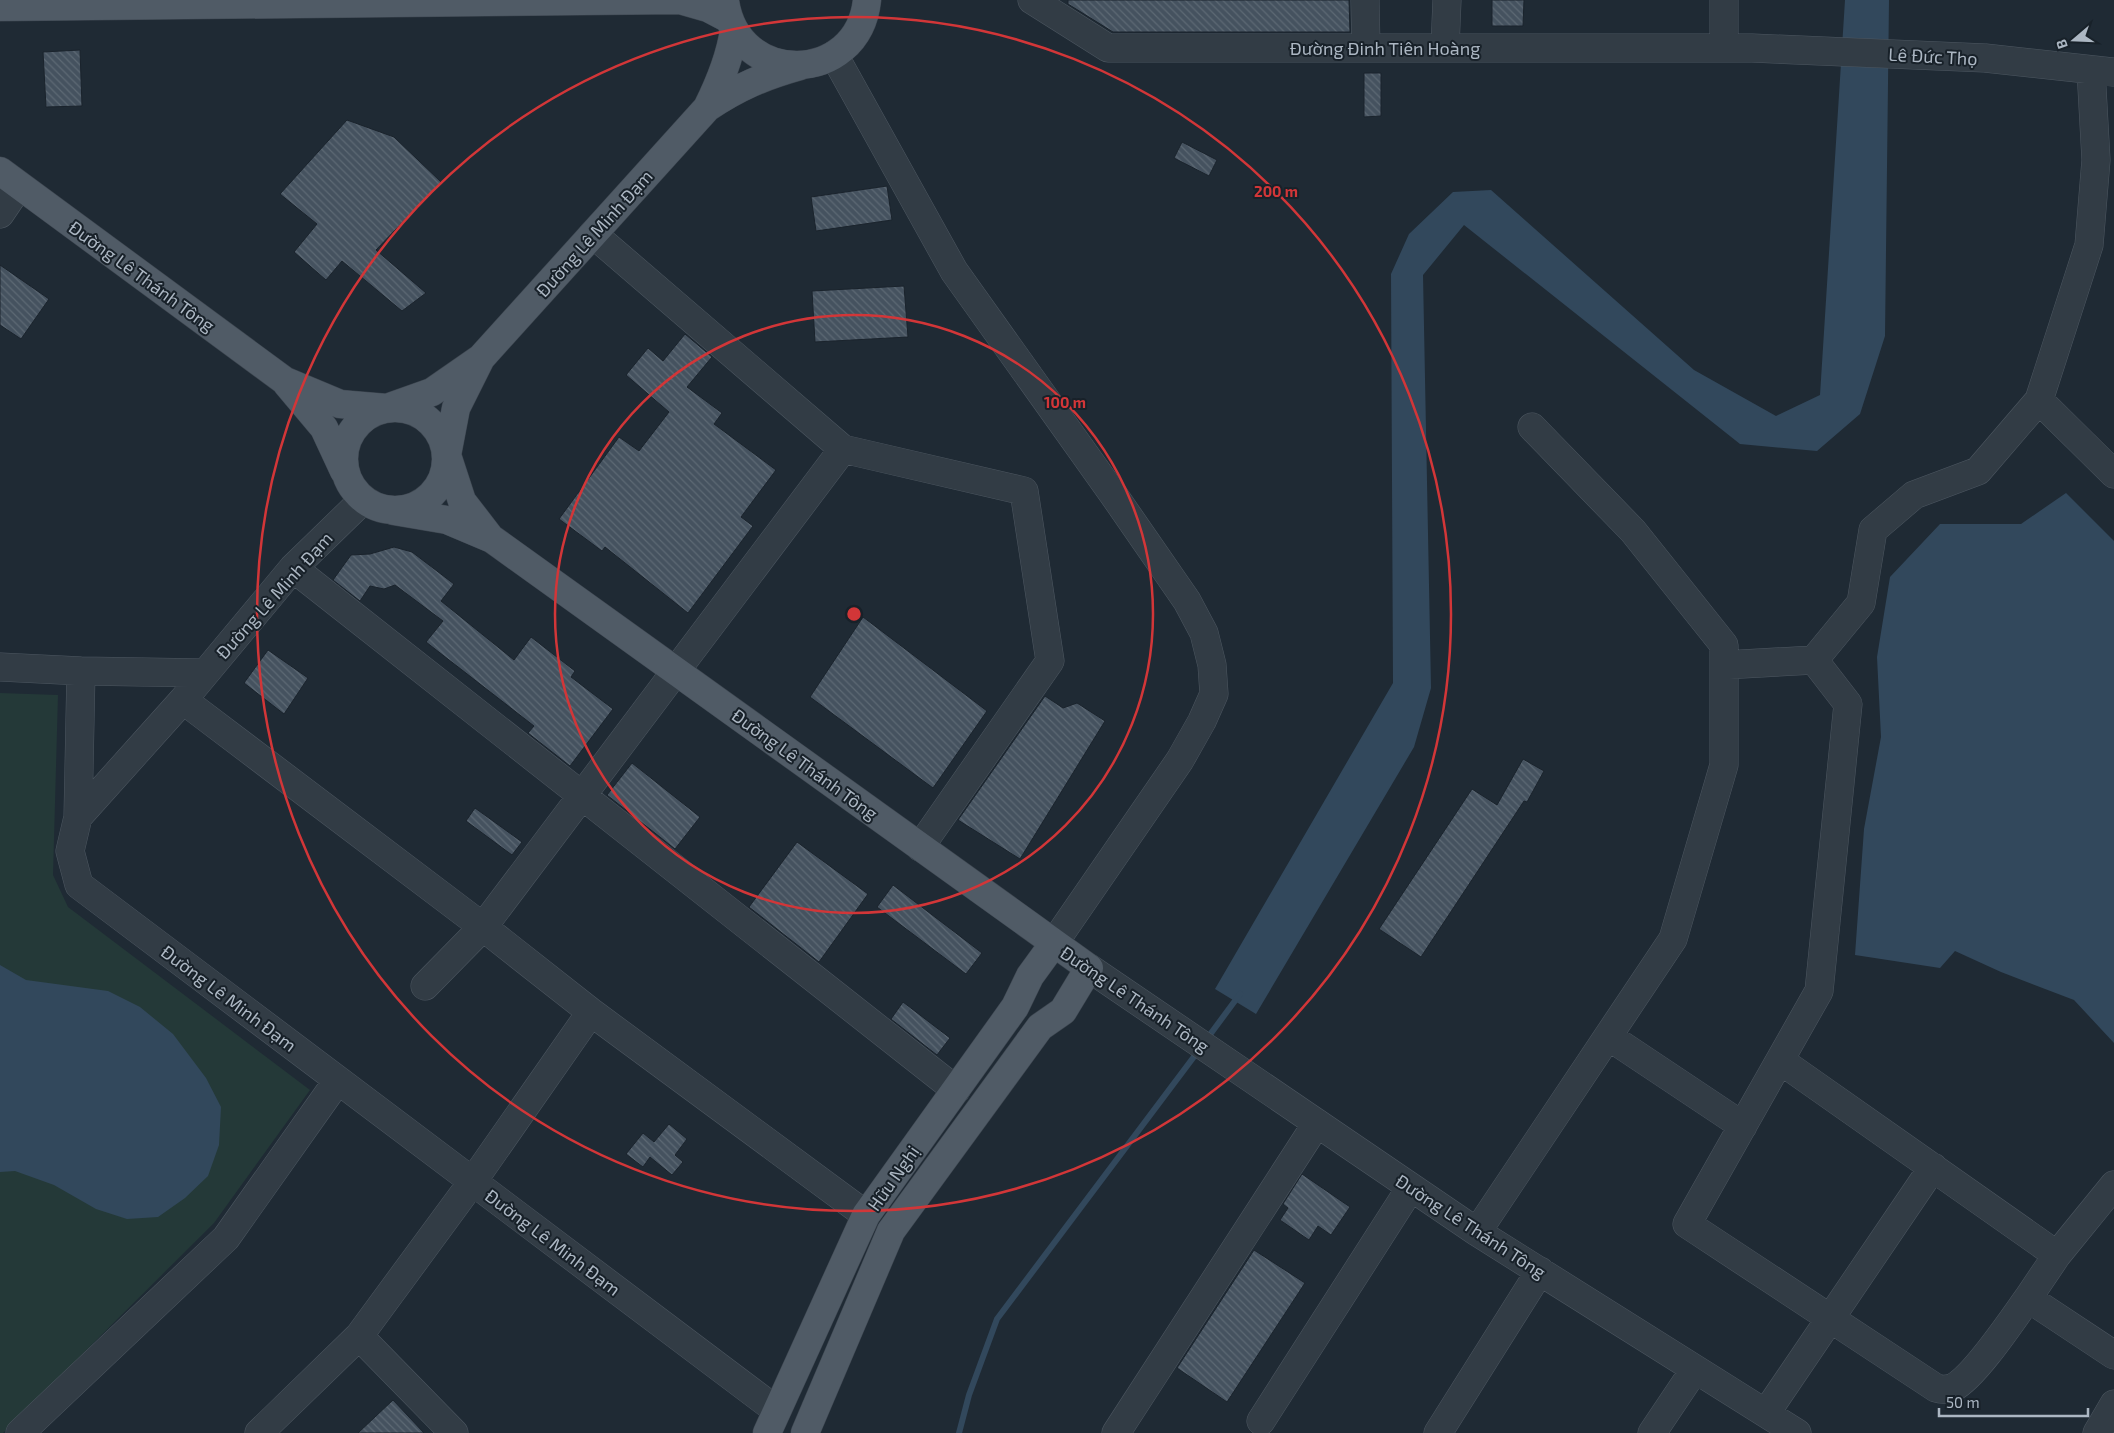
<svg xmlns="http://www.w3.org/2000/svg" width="2114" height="1433" viewBox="0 0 2114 1433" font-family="'Exo 2',sans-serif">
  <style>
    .green { fill: #243938 }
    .water { fill: #32485c }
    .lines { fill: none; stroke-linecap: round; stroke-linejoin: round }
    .stream { stroke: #32485c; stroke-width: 6 }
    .building { fill: url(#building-back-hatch); stroke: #1a232c }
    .minor-casing { stroke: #4d5761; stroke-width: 29 }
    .major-casing { stroke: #3c454f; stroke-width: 29 }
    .minor { stroke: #323c45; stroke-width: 28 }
    .major { stroke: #505b66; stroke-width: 28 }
    .ring { fill: none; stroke: #d23638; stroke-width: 2.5 }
    .labels { text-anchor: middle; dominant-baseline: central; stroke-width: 4; stroke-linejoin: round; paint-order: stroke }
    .street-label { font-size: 18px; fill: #acb7c3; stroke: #182129 }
    .centre { fill: #d23638; stroke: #182129; stroke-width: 2.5 }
    .ring-label { font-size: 15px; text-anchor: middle; font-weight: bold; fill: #d23638; stroke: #182129; stroke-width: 4; stroke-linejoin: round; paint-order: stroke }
  </style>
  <defs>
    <pattern id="building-back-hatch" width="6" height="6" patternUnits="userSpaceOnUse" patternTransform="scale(1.25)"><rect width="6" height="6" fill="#45525f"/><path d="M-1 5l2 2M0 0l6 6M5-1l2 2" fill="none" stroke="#5d6974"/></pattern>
  </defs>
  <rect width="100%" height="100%" fill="#1f2a34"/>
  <!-- green -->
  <path class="green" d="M0,693L58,695L53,875L68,907L310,1090L214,1223L3,1433H0Z"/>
  <!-- water -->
  <path class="water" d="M1845,0H1889L1885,336L1860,414L1817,451L1740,444L1464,225L1423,275L1431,688L1414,747L1256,1014L1215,989L1393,683L1391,274L1409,234L1453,192L1491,190L1694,370L1776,416L1820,395Z
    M2066,493L2114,541V1043L2074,1000L2001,972L1955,951L1940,968L1855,955L1864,829L1881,737L1877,657L1890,577L1940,524H2021Z
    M0,965L26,980L108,991L140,1007L173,1034L206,1078L221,1107L219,1145L208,1176L185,1198L158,1217L127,1219L96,1209L54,1185L15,1171L0,1172Z"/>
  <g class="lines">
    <!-- stream -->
    <path class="stream" d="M1206,1040L1240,994
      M959,1433L969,1395L997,1319L1199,1050"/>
  </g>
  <!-- building -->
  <path class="building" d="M1068,0H1349L1350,32H1113L1068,4Z
    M1492,0H1524L1523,26H1492Z
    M80,50L82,106L46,107L43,52Z
    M1364,73H1381V116L1364,117Z
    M347,120L394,137L441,182L376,250L426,293L402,311L342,261L326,280L294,252L317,224L280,194Z
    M1182,142L1217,160L1209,176L1174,158Z
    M887,186L892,220L816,231L811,197Z
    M0,265L49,299L21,339L0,325Z
    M904,286L908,337L815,342L812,291Z
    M685,334L712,357L687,387L722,413L714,424L776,470L741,517L753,526L688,613L605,547L602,551L559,519L619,437L639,451L669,412L626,375L648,348L663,361Z
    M394,547L412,552L454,584L441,601L514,660L531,637L575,671L571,677L613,709L570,766L528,733L534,726L426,642L443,621L395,585L384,589L370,586L360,601L333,580L351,555L370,554Z
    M863,617L987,711L933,788L810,697Z
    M268,650L308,678L284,714L244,683Z
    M1045,696L1063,708L1077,703L1105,721L1020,859L958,820Z
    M1523,759L1544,771L1527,802L1524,801L1421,957L1379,929L1472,789L1497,805Z
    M632,763L700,817L675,849L607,795Z
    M475,808L522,842L512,855L466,821Z
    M797,842L868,894L819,962L749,907Z
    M893,885L982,953L966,974L877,907Z
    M903,1002L950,1038L937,1055L891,1019Z
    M669,1124L687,1139L675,1155L683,1162L672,1175L650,1157L643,1167L626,1154L643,1133L654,1142Z
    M1302,1174L1350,1207L1331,1235L1318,1226L1309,1240L1280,1220L1288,1208L1283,1204Z
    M1254,1250L1305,1283L1227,1402L1177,1368Z
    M393,1400L424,1433H358Z"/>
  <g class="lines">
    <!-- minor casing -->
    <g class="minor-casing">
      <path id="minor" d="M1032,0L1108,48H1752L1985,58L2114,72
        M1365,0L1366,48
        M1445,48L1447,0
        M1724,48V0
        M834,55L954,271L1113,494L1187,601L1204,633L1212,665L1214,694L1202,721L1180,760L1054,943
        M2091,70L2096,160L2089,245L2039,400L2114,474
        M0,214L19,186
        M593,234L843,449
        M363,500L293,568L183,700L78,817L70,851L79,885L776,1410
        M293,568L956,1090
        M1814,660L1848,704L1819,991L1687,1224L1936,1388C1942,1390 1947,1390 1954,1387C1975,1376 2013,1319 2028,1298
        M1724,665L1814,660L1861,603L1873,530L1914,495L1978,471L2039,400
        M0,667L81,671L205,673
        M183,700L483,927L591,1012L866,1215
        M78,817L81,671
        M1089,968L1477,1232L1797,1433
        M425,986L483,927L843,449L1024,491L1050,661L920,847
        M1608,1036L1743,1126
        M1781,1061L2057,1255
        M2114,1185L2057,1255L2028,1298L2114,1355
        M1477,1232L1673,939L1724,765V645L1633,531L1532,427
        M359,1336L454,1433
        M1766,1413L1933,1167
        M1261,1421L1411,1187
        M20,1433L226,1238L338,1080
        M259,1433L359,1336L473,1181L591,1012
        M1116,1433L1317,1123
        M1438,1433L1540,1271
        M1652,1433L1695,1369
        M2097,1433L2114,1404"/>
    </g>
    <!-- major casing -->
    <g class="major-casing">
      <path id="major" d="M725,1C737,87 858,86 867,0
        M0,7L680,0L708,8L729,19
        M707,108C720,82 730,58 734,30
        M0,171L285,381L340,404L387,408L432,392L481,358L707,108C738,87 764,76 800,66
        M480,360L456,408L447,455L462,501L489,536
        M287,384L324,428L344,471
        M344 459a51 51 0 1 1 102 0a51 51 0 1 1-102 0Z
        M394,511L447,520L492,539L1089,968L1063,1011L1040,1027L891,1231L805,1433
        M767,1433L866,1215L1015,1007L1030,976L1054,943"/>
    </g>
    <!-- minor -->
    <use href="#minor" class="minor"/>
    <!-- major -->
    <use href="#major" class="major"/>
  </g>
  <!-- distance rings -->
  <g class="ring">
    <circle cx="854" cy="614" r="299"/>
    <circle cx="854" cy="614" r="597"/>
  </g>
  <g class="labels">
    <!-- street labels -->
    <g class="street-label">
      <text x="1385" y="48">Đường Đinh Tiên Hoàng</text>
      <text transform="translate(1933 56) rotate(3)">Lê Đức Thọ</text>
      <text transform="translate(594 233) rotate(-48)">Đường Lê Minh Đạm</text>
      <text transform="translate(142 276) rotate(36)">Đường Lê Thánh Tông</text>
      <text transform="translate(274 595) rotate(-48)">Đường Lê Minh Đạm</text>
      <text transform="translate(805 764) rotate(36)">Đường Lê Thánh Tông</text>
      <text transform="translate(229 998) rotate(37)">Đường Lê Minh Đạm</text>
      <text transform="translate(1135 999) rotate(34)">Đường Lê Thánh Tông</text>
      <text transform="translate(893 1178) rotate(-55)">Hữu Nghị</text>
      <text transform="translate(1471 1226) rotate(33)">Đường Lê Thánh Tông</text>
      <text transform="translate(553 1242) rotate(37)">Đường Lê Minh Đạm</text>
    </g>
  </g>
  <circle cx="854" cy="614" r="8" class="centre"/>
  <g class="ring-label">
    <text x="1276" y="197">200 m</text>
    <text x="1065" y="408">100 m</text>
  </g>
  <!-- north arrow -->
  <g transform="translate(2074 40) rotate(251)" stroke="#182129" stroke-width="4" paint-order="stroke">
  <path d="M0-4L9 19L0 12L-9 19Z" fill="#acb7c3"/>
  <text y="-8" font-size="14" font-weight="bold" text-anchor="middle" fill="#acb7c3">B</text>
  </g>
  <!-- scale -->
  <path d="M1939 1408v8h149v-8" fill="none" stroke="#acb7c3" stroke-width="2.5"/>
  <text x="1946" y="1408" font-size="15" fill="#acb7c3" stroke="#182129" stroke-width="4" paint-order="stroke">50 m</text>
</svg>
